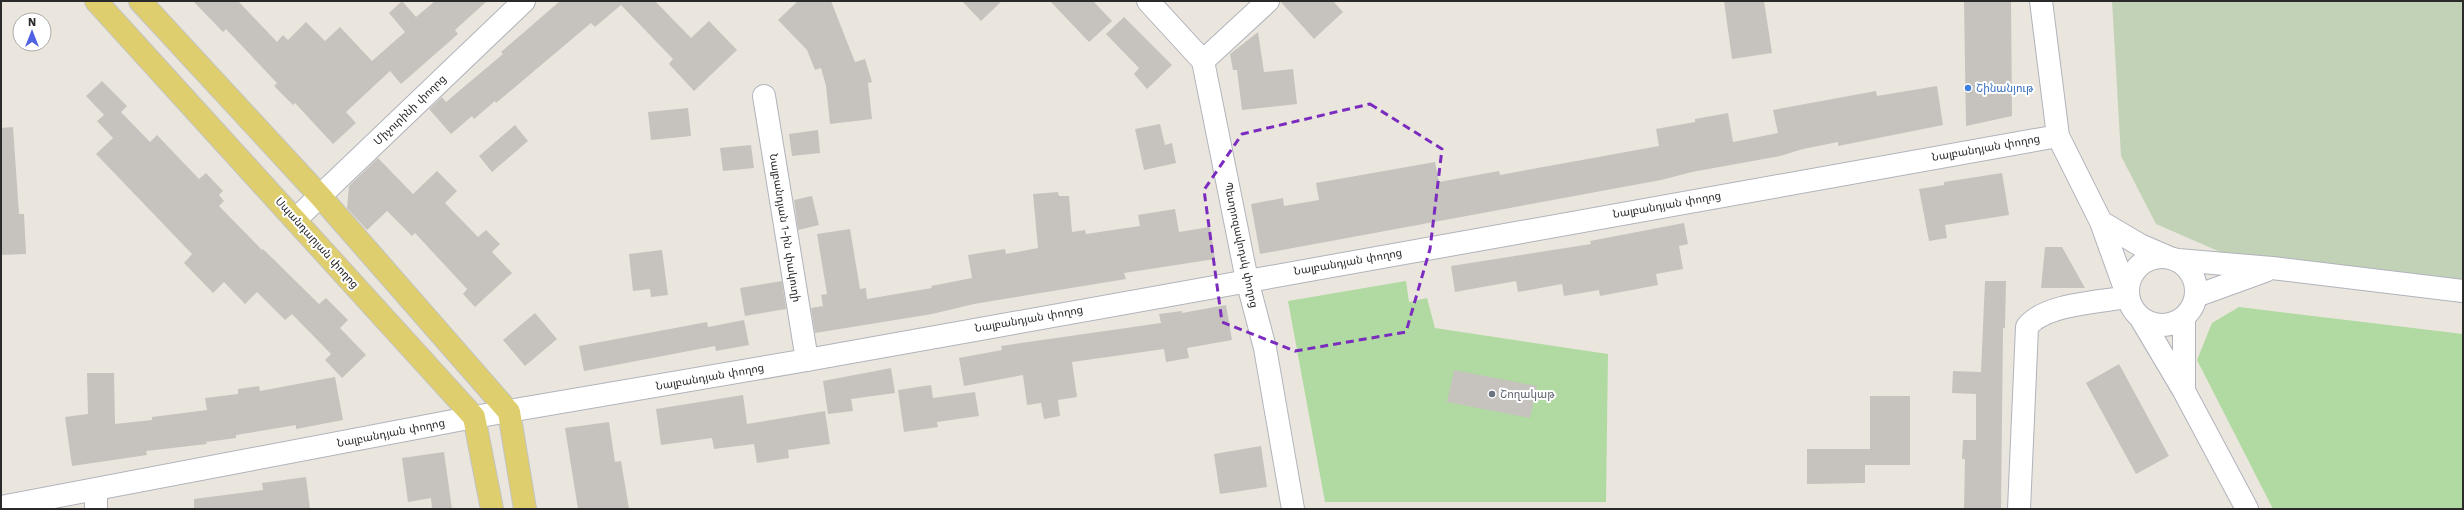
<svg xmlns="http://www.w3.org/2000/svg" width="2464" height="510" viewBox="0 0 2464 510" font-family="'Work Sans','Noto Sans Armenian',sans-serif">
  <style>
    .green { fill: #b0daa1 }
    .cemetery { fill: #c2d2b7 }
    .building { fill: #c6c2bd }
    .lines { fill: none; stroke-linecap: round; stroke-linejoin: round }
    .minor-casing { stroke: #b1b3bc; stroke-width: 24 }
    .tertiary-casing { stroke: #b1b3bc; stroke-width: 24 }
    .primary-casing { stroke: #c3c3c3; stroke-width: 24 }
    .minor { stroke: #fff; stroke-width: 22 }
    .tertiary { stroke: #fff; stroke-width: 22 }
    .primary { stroke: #dfce6d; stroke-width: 22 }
    .marked { fill: none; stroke: #7b2cbf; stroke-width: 3; stroke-dasharray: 8 5; stroke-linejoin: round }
    .shop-dot { fill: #3f7fe0; stroke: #fff; stroke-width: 1.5 }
    .worship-dot { fill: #6b7280; stroke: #fff; stroke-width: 1.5 }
    .labels { text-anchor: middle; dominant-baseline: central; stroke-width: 4; stroke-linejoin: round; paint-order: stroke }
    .shop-label { font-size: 11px; fill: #366cbe; stroke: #fff; text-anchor: start }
    .street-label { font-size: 11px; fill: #2a2a2a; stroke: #fff }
    .worship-label { font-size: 11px; fill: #5b616d; stroke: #fff; text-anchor: start }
  </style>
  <rect width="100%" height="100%" fill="#eae6de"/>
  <!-- green -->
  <path class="green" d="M1406,281L1409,302L1427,298L1435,328L1608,354L1606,502H1325L1288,301Z
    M2239,307L2463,334V509H2273L2197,360L2212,323Z"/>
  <!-- cemetery -->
  <path class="cemetery" d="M2112,1H2463V280L2232,257L2156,224L2121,156Z"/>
  <!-- building -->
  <path class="building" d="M193,1H238L277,42L283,35L288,40L306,22L325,41L340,27L372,61L405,32L389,13L402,1L416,17L435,1H487L455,30L458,34L401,84L390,71L346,112L356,123L333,144L295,103L293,105L274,86L277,83L226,29L223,32Z
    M560,1H655L691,38L709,21L737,50L694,91L669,64L673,59L621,5L595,27L591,23L496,103L495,101L474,119L472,116L451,134L429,109L442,97L446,102L503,54L501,52Z
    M798,1H831L855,62L865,59L872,82L868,83L872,119L830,124L826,86L821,68L815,70L807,50L778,20Z
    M962,1H1002L981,21Z
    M1050,1H1093L1112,21L1089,42Z
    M1280,1H1333L1343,12L1314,39Z
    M1724,1H1764L1772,53L1732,59Z
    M1964,1H2011L2012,116L1966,126Z
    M1124,17L1172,65L1147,89L1134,74L1139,68L1106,34Z
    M1258,32L1264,72L1293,69L1297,104L1242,110L1237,70H1233L1230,54Z
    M102,81L127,106L121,112L150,142L157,135L199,179L206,173L223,191L219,195L224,201L219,206L262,250L263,249L319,304L326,298L348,320L340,328L366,355L342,378L325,360L331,354L292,314L285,320L257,292L245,304L224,282L213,293L184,263L192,254L96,154L113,138L97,121L104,115L86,96Z
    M1937,86L1943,125L1838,146V142L1803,149L1780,156L1692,172L1661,180L1260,254L1251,204L1283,198L1284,206L1319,200L1316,183L1435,162L1439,182L1499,171L1500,175L1659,146L1656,129L1695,122V119L1728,113L1733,142L1778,133L1773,110L1876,91L1877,96Z
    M688,108L691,136L651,140L648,112Z
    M1160,124L1165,145L1172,143L1176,163L1144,170L1135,129Z
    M515,125L528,141L492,172L479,156Z
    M13,127L19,214H24L26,254L1,255V128Z
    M818,130L820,153L792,156L789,134Z
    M751,145L754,168L723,171L720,148Z
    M378,158L413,194L437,171L457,191L445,203L478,237L486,230L500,244L492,252L512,273L475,307L463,294L467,289L415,233L412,236L387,211L367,230L347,208L349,186Z
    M2002,173L2009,215L1945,225L1947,238L1929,241L1919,189L1944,185V182Z
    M1058,192L1059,196H1069L1072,232L1085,230L1086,234L1140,226L1138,215L1175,209L1179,232L1210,227L1215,259L1124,273L1126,279L974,304L932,314L815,333L811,308L823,306L821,295L827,294L817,234L850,229L860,289L866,288L867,299L932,288L931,286L972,278L968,255L1005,249L1006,254L1038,248L1033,194Z
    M812,196L819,225L798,230L794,200Z
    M1684,223L1688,244L1679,246L1683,269L1656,274L1658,285L1600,296L1599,290L1564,296L1562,284L1518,292L1516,281L1455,292L1451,266L1591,244L1590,241Z
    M2045,247H2062L2085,288H2041Z
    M662,250L668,295L651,297L650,289L633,291L629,254Z
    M782,281L786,309L745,316L740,288Z
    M1985,281H2006L2005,328H2003L2001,509H1964L1965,459H1962L1963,440H1976V394L1952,393L1953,371L1981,372Z
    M1226,305L1232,340L1187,348L1189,358L1166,362L1164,349L1072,362L1077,397L1058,400L1060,416L1044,419L1041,403L1027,405L1023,375L964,386L959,358L1002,350L1001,346L1161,323L1159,314L1182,311V313Z
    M535,313L557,339L525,366L503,340Z
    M744,320L749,345L716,351L715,346L584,371L579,346L707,322L708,327Z
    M2119,364L2169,456L2136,474L2086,383Z
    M891,368L895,393L851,399L853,411L828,414L823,381Z
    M1454,370L1537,386L1530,418L1447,402Z
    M87,373H114L115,424L152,420V417L207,410L205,398L238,394V389L259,386L260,391L335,377L343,420L296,429V425L236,435V438L206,442L207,444L146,451L147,455L72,466L65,417L88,414Z
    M931,385L933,398L975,392L979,416L937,422L938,427L904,432L898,390Z
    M743,395L747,424L825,411L830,444L788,450L789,458L757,463L754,444L714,449L712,438L661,445L656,409Z
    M1870,396H1910V465H1865V483L1807,484V449H1870Z
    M609,422L615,462L621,461L629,509H578L565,428Z
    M1261,446L1267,487L1220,494L1214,454Z
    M444,452L452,509H432L431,498L408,502L402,458Z
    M306,477L310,509H194V499L263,490L262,483Z"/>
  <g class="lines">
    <!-- minor casing -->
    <g class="minor-casing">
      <path id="minor" d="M1148,1L1203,61L1247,280L1265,348L1293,509
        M1203,61L1268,1
        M764,96L807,360
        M296,219L524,1
        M96,490V509
        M2019,509L2027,327C2044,304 2100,302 2128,297"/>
    </g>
    <!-- tertiary casing -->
    <g class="tertiary-casing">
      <path id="tertiary" d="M2041,1L2058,136L2101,222L2128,297
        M2101,222L2140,245L2168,257
        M2128 291a34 34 0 1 1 68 0a34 34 0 1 1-68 0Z
        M2178,260L2272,268L2463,291
        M2196,296L2265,271
        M2140,317L2184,391L2247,509
        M2184,391V317
        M1,507L474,417L807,360L2058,136"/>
    </g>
    <!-- primary casing -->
    <g class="primary-casing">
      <path id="primary" d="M96,1L474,417L492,509
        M140,1L320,196L509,412L525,509"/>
    </g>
    <!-- minor -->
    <use href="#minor" class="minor"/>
    <!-- tertiary -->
    <use href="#tertiary" class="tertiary"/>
    <!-- primary -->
    <use href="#primary" class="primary"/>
  </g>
  <!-- marked area -->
  <path class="marked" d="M1370,104L1442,149L1430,249L1406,332L1295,351L1222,322L1204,190L1242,134Z"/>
  <!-- markers -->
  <circle class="shop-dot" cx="1968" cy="88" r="4"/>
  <circle class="worship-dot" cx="1492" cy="394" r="4"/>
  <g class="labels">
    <!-- shop labels -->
    <g class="shop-label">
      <text x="1976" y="88">Շինանյութ</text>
    </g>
    <!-- street labels -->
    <g class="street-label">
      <text transform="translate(410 110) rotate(-44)">Միչուրինի փողոց</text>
      <text transform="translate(1986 148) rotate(-10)">Նալբանդյան փողոց</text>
      <text transform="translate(1667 205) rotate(-10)">Նալբանդյան փողոց</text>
      <text transform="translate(785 228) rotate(81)">Նալբանդյան 1-ին փակուղի</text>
      <text transform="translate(317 243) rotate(48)">Սպանդարյան փողոց</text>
      <text transform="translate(1241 245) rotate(78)">Պետրոզավոդսկ փողոց</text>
      <text transform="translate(1348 262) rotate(-10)">Նալբանդյան փողոց</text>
      <text transform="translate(1029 319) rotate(-10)">Նալբանդյան փողոց</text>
      <text transform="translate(710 377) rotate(-10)">Նալբանդյան փողոց</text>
      <text transform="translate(391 433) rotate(-11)">Նալբանդյան փողոց</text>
    </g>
    <!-- worship labels -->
    <g class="worship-label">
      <text x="1500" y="394">Շողակաթ</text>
    </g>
  </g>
  <!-- border -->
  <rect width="2464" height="510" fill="none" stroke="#2a2a2a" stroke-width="4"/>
  <!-- north arrow -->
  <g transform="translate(32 32)"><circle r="19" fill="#ffffff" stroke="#aaaaaa"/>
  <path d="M0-3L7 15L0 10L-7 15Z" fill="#5161e4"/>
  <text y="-6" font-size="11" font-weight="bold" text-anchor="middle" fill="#2a2a2a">N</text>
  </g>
</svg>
